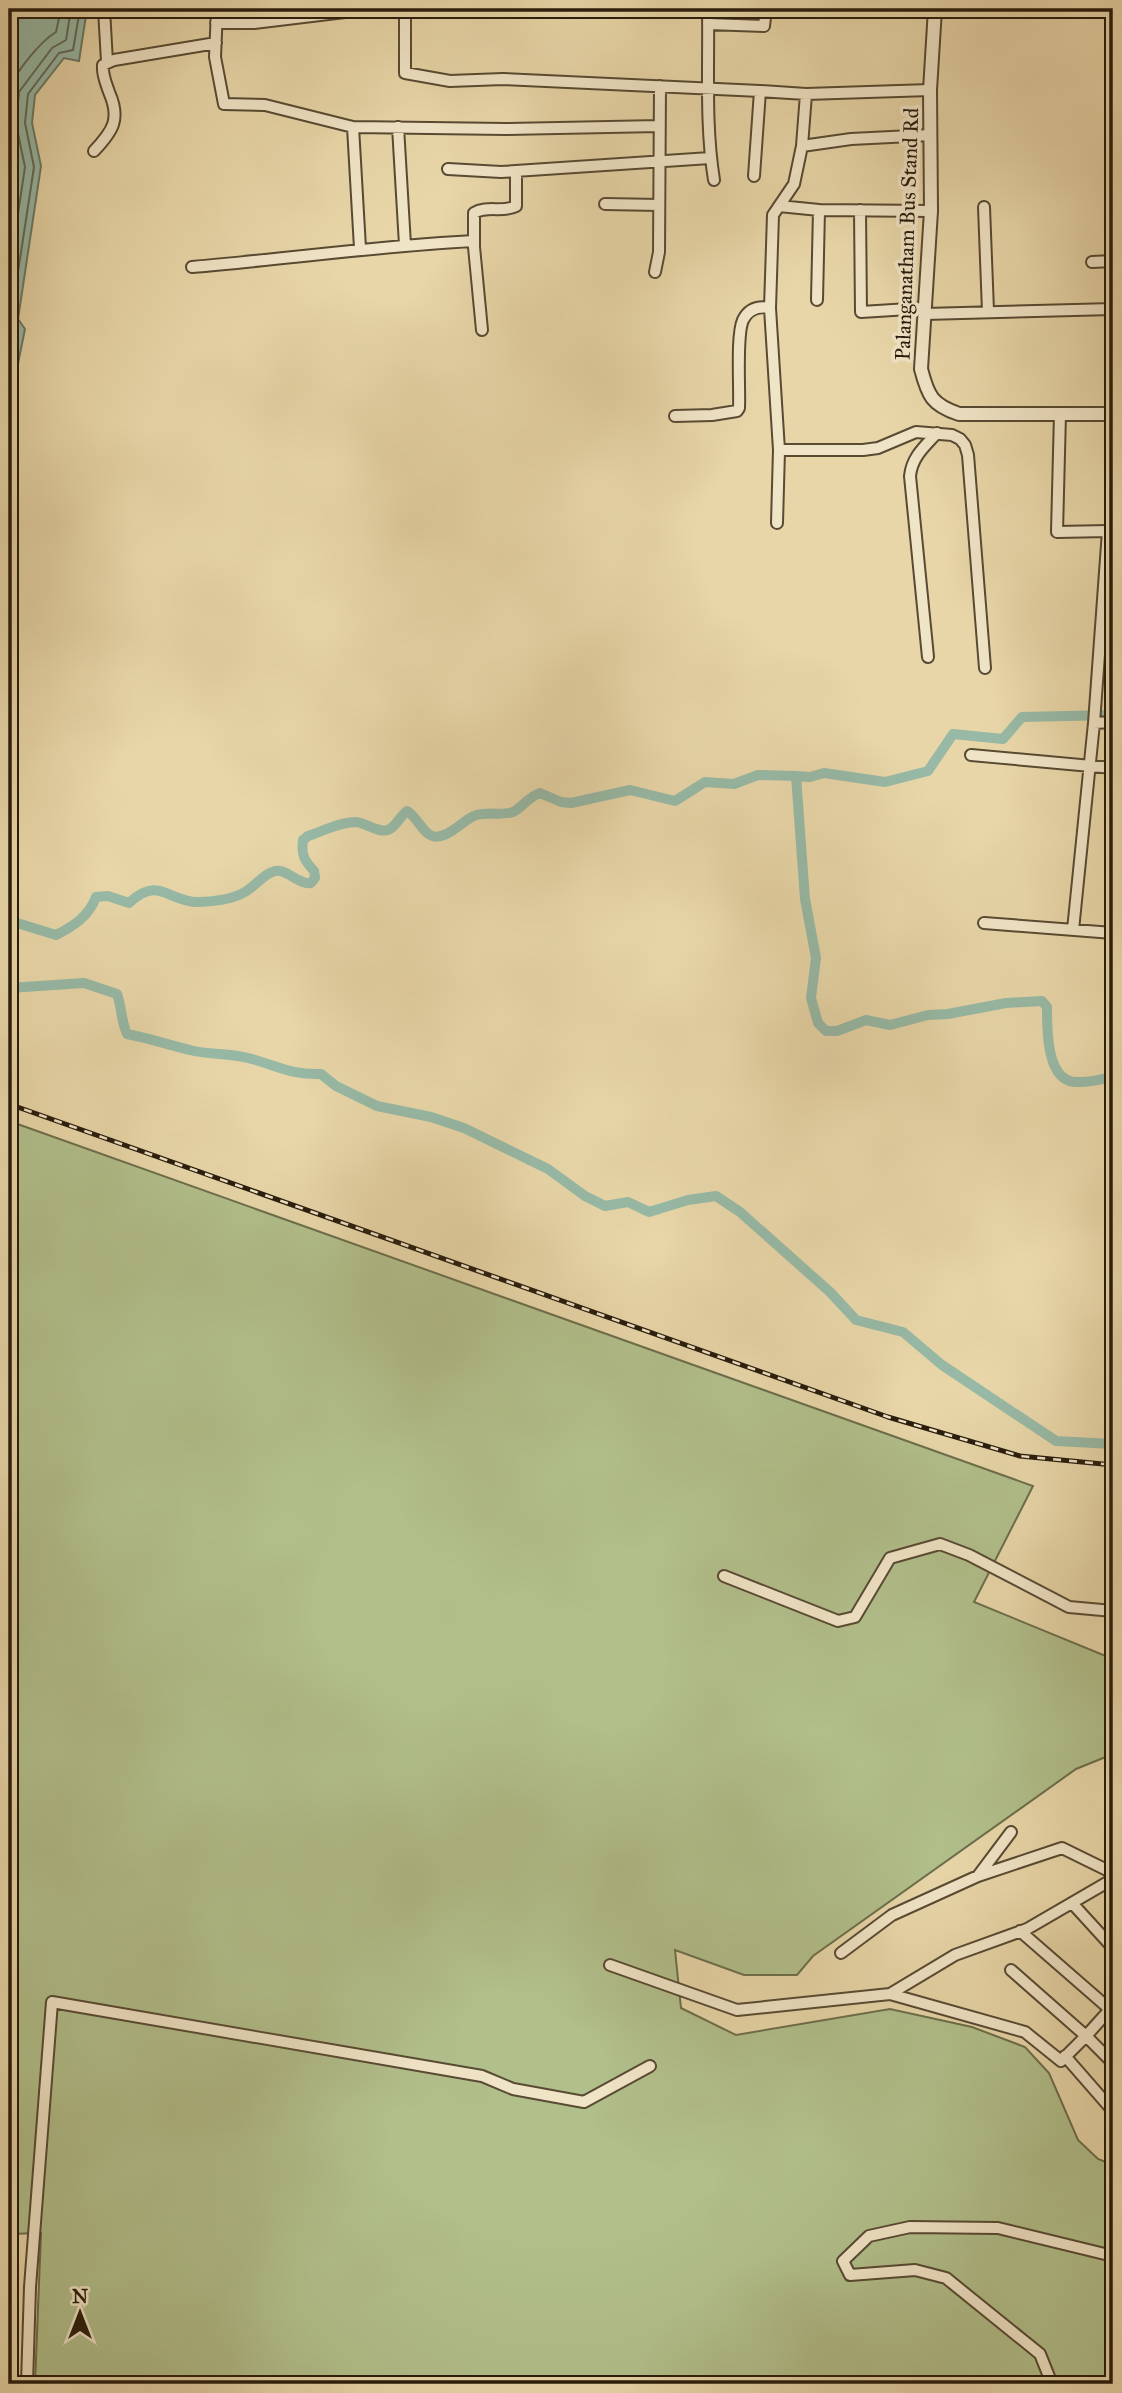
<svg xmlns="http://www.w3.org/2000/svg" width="1122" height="2393" viewBox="0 0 1122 2393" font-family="'IM FELL Great Primer',serif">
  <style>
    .green { fill: #b1bf8b; stroke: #6c6e4c; stroke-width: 2 }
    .water { fill: #97b9a6; stroke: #6b7a68; stroke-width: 2 }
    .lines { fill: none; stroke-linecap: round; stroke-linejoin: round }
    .shore { stroke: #606a59; stroke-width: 2 }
    .canal { stroke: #97b9a6; stroke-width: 10 }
    .minor-casing { stroke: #584a33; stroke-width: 14 }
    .tertiary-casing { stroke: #584a33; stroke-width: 16 }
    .minor { stroke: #f0e4c6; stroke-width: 10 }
    .tertiary { stroke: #f0e4c6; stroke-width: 12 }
    .rail-casing { stroke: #281c0c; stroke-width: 5 }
    .rail { stroke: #f0e4c6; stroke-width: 2.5; stroke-dasharray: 8; stroke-linecap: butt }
    .labels { text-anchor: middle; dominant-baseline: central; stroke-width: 7; stroke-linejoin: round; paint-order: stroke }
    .street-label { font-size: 21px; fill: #281c0c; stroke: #f0e4c6 }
  </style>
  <rect width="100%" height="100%" fill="#e8d6a8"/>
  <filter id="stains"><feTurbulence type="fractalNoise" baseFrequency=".00286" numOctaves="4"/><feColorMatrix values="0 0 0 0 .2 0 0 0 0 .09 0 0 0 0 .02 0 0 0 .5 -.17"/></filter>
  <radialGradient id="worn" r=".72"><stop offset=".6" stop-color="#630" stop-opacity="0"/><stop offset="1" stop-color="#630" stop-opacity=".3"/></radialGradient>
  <!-- green -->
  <path class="green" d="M9,1121L1033,1486L974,1602L1113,1659V1754L1076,1769L813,1956L797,1975H744L675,1950L681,2008L736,2035L890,2009L972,2027L1025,2047L1049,2073L1078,2140L1098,2159L1113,2165V2384H35L41,2233L9,2234Z"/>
  <!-- water -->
  <path class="water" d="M9,9H87L79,61L64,58L35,95L32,123L41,166L18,319L25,329L9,408Z"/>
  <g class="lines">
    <!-- shore -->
    <path class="shore" d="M9,91C14,73 41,41 56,32L61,9
      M9,274L25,167L16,124L19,92L52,48L66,40L71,9
      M9,373L17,332L11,318L34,167L25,123L28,94L59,53L73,50L80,9"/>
    <!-- canal -->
    <path class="canal" d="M796,776L810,777L824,773L885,782L928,771L953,734L1003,739L1022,717L1113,715
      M9,917L17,923L56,935C74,926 89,916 96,897L108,896L129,903C159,875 168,902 198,902C213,902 233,899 245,892C255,886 262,876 272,872C286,866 297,885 311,883L315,878L314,871C304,860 301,855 303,840L308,836C323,831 340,822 356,822C366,823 378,833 388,830C396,827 400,816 407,811C417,817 421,830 430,835C444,843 463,820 474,816C486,811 502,816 513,812C523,807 528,797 540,793L561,802L571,803L630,790L675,801L705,782L734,784L758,775L796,776L805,899L816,958L811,998L818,1023L826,1031H837L866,1020L890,1025L928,1015L948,1014L1006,1003L1042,1001L1047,1007C1047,1028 1046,1080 1075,1082C1087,1083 1101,1079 1113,1077
      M9,988L84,983L117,994C122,1008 121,1021 127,1034C149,1038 168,1045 190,1050C208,1055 229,1053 248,1058C277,1065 289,1075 321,1074L336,1086L377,1106L431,1117L464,1128L548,1169L585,1196L605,1206L628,1202L649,1212L688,1200L716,1196L740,1212L830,1292L856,1320L903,1332L942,1365L1056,1441L1113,1444"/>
    <!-- minor casing -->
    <g class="minor-casing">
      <path id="minor" d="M104,9L107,62
        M217,9L215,57L224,104L265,105L353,127L506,129L659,126
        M405,9V73L450,81L503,79L760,91
        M708,9C709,66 705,124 714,180
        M766,9H857
        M216,23H254L345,12L348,9
        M708,24L764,26L766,9
        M353,127L360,248
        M398,127L405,245
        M802,146L806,94
        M94,151C113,131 121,119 109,92C106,83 102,75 103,65L114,60L216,43
        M448,169L501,172L710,158
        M754,176L760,91L806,94L930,90
        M605,204L659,205
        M779,206L819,210
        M984,207L988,311
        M860,210L861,312L925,308
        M1092,262L1113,261
        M192,267C286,259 379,246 473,241
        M655,272L659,252L660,86
        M817,300L819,210L931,211
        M925,314L1113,309
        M482,330L474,247V213C487,205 503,213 516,206V171
        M1060,414L1057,532L1108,531L1094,723
        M675,416L712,415L737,411L739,408C740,388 736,335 743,320C749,308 759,306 770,308
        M779,450H863L878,448L916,432L952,435L960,439L965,445L968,455L985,668
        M777,523L779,450L770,308L773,215L794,184L802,146L851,139L931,135
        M928,657L910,476C912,457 924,447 937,433
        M971,755L1113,768
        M984,923L1113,933
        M1073,930L1094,723L1113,722
        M724,1576L838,1621L855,1617L890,1558L940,1544L969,1555L1069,1607L1113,1611
        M978,1876L1011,1832
        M1113,1879L1027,1929L955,1955L890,1994L1025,2032L1061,2061L1086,2036L1113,2063
        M1072,1903L1113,1948
        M1020,1931L1113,2012
        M841,1953L892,1915L978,1876L1062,1848L1113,1873
        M610,1965L737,2010L890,1994
        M1011,1970L1086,2036L1113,2006
        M1065,2056L1113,2111
        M27,2384L30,2287L52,2002L482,2076L513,2089L584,2102L650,2066
        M1050,2384V2379L1040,2354L946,2278L915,2270L850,2275L843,2261L869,2236L910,2227L998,2228L1113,2256"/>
    </g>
    <!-- tertiary casing -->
    <g class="tertiary-casing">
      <path id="tertiary" d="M935,9L930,90L931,211L921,369C928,396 932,405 959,414H1113"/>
    </g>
    <!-- minor -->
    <use href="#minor" class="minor"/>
    <!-- tertiary -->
    <use href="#tertiary" class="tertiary"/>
    <!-- rail casing -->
    <g class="rail-casing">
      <path id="rail" d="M9,1104L888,1417L1020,1456L1113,1465"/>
    </g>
    <!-- rail -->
    <use href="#rail" class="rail"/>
  </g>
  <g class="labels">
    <!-- street labels -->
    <g class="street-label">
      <text transform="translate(907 234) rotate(-88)">Palanganatham Bus Stand Rd</text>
    </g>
  </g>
  <!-- margin -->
  <rect width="1122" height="2393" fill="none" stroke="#e8d6a8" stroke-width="35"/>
  <rect x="10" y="10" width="1101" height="2372" fill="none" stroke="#281c0c" stroke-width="3.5"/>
  <rect x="18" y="18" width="1087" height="2358" fill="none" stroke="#281c0c" stroke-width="2"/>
  <!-- north arrow -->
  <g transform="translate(80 2313)" stroke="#f0e4c6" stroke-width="5" paint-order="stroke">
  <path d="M0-5L12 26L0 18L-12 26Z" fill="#281c0c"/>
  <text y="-10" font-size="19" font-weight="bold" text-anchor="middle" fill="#281c0c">N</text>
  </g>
  <rect width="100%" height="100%" filter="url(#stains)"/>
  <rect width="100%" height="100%" fill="url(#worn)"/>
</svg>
